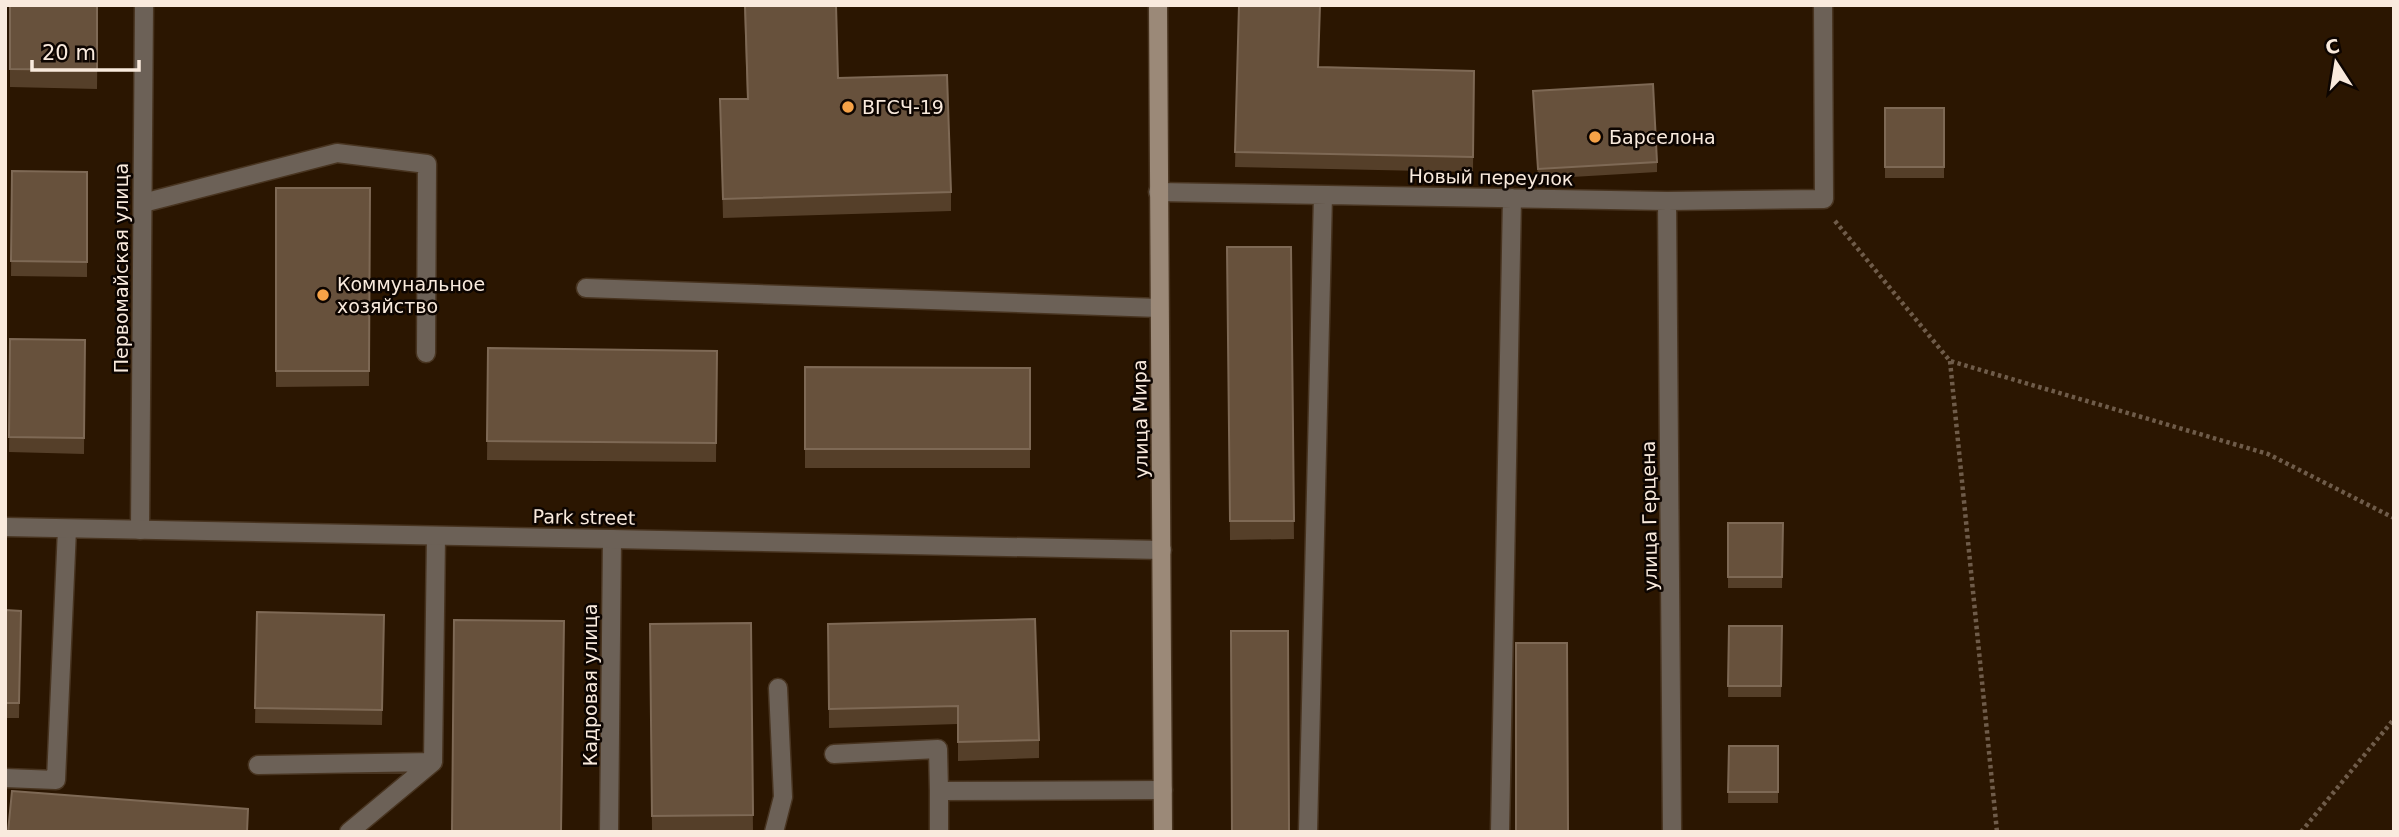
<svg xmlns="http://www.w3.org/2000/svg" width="2399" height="837" viewBox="0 0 2399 837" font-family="'DejaVu Sans',sans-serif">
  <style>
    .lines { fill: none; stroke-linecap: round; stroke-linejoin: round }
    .service-casing { stroke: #483420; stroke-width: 21 }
    .minor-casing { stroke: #483420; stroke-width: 21 }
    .tertiary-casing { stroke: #483420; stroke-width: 21 }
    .secondary-casing { stroke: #483420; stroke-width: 21 }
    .path { stroke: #6f5c4a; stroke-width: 4.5; stroke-dasharray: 3.5 3.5; stroke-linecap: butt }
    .service { stroke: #6c6157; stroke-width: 18 }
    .minor { stroke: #6c6157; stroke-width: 18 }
    .tertiary { stroke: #6c6157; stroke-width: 18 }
    .secondary { stroke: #9b8978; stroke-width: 18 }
    .wall { fill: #553f29 }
    .building { fill: #67513c; stroke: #7e6955; stroke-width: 2 }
    .poi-dot { fill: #f6a247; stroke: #0d0501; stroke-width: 2.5 }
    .labels { text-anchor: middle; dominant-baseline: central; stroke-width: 5; stroke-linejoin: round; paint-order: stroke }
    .poi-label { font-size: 19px; fill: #f9eadd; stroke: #0d0501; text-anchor: start }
    .street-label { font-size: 19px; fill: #f9eadd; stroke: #0d0501 }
  </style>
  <rect width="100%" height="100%" fill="#2b1601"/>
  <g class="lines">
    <!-- service casing -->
    <g class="service-casing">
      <path id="service" d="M1158,192L1667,201L1824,199L1823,5
        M1667,201L1672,832
        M143,203L337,153L427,164L426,353
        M586,288L1159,308
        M834,754L938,749L939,791L1163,790
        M258,765L433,762L436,536
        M5,778L56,780L67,529
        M939,791V832
        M349,832L433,762
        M774,832L783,797L778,688
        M1308,832L1323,195
        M1500,832L1512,198"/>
    </g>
    <!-- minor casing -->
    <g class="minor-casing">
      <path id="minor" d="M140,530L144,5
        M609,832L612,539"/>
    </g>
    <!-- tertiary casing -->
    <g class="tertiary-casing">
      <path id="tertiary" d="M5,527L1162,550"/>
    </g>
    <!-- secondary casing -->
    <g class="secondary-casing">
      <path id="secondary" d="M1158,5L1163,832"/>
    </g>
    <!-- path -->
    <path class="path" d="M1835,221L1950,361L2268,454L2394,518
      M1950,361L1997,832
      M2301,832L2394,719"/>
    <!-- service -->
    <use href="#service" class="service"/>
    <!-- minor -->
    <use href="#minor" class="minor"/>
    <!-- tertiary -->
    <use href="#tertiary" class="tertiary"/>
    <!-- secondary -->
    <use href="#secondary" class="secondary"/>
  </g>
  <!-- wall -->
  <path class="wall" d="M10,5H98L97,89L10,87Z
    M744,5H836L838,78L951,192V211L723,218L720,99H747Z
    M1239,5L1318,67L1474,71L1473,172L1235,167Z
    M1533,91L1657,162V172L1538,179Z
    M1885,108H1944V178H1885Z
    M12,171L87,172V277L11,276Z
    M276,188H370L369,386L276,387Z
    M1227,247H1291L1294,539L1230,540Z
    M10,339L85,340L84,454L9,452Z
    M488,348L717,351L716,462L487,460Z
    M805,367L1030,368V468H805Z
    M1728,523H1783L1782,588H1728Z
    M5,610L21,611L19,718H5Z
    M257,612L384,615L382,725L255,723Z
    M751,623L753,832H652L650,624Z
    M828,624L1039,740V758L958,761V724L829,728Z
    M1729,626H1782L1781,697H1728Z
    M1729,746H1778V803H1728Z"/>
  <!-- building -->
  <path class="building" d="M10,5H97V70L10,69Z
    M745,5H836L838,78L947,75L951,192L723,199L720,99H748Z
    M1239,5H1320L1318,67L1474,71L1473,157L1235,152Z
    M1653,84L1657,162L1538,169L1533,91Z
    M1885,108H1944V167H1885Z
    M12,171L87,172V262L11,261Z
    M276,188H370L369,371H276Z
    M1227,247H1291L1294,521H1230Z
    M10,339L85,340L84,438L9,437Z
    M488,348L717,351L716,443L487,441Z
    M805,367L1030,368V449H805Z
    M1728,523H1783L1782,577H1728Z
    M5,610L21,611L19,703H5Z
    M257,612L384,615L382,710L255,708Z
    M1035,619L1039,740L958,742V706L829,709L828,624Z
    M454,620L564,621L561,832H452Z
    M751,623L753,815L652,816L650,624Z
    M1729,626H1782L1781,686H1728Z
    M1231,631H1288L1289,832H1232Z
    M1516,643H1567L1568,832H1516Z
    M1729,746H1778V792H1728Z
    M12,791L248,809L247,832H8Z"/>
  <!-- markers -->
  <g class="poi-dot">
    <circle cx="848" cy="107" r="7"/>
    <circle cx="1595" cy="137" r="7"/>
    <circle cx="323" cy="295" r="7"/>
  </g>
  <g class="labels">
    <!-- poi labels -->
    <g class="poi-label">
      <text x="862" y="107">ВГСЧ-19</text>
      <text x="1609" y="137">Барселона</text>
      <text x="337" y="284">Коммунальное<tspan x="337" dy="22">хозяйство</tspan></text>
    </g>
    <!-- street labels -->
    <g class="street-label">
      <text transform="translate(1491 177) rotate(1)">Новый переулок</text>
      <text transform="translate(121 268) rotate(-90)">Первомайская улица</text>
      <text transform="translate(1140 419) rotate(-91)">улица Мира</text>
      <text transform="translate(1649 516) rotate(-91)">улица Герцена</text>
      <text transform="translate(584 517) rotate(1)">Park street</text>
      <text transform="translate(590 685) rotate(-90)">Кадровая улица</text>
    </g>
  </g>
  <!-- border -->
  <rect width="2399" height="837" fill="none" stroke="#f9eadd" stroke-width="14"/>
  <!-- north arrow -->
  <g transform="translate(2336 63) rotate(348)" stroke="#0d0501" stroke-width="5" paint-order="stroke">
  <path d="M0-5L12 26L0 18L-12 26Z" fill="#f9eadd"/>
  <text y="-10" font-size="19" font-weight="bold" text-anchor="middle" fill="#f9eadd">С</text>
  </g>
  <!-- scale -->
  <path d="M32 60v10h107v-10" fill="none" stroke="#f9eadd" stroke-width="3.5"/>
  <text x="42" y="60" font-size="21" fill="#f9eadd" stroke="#0d0501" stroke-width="5" paint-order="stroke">20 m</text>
</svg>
